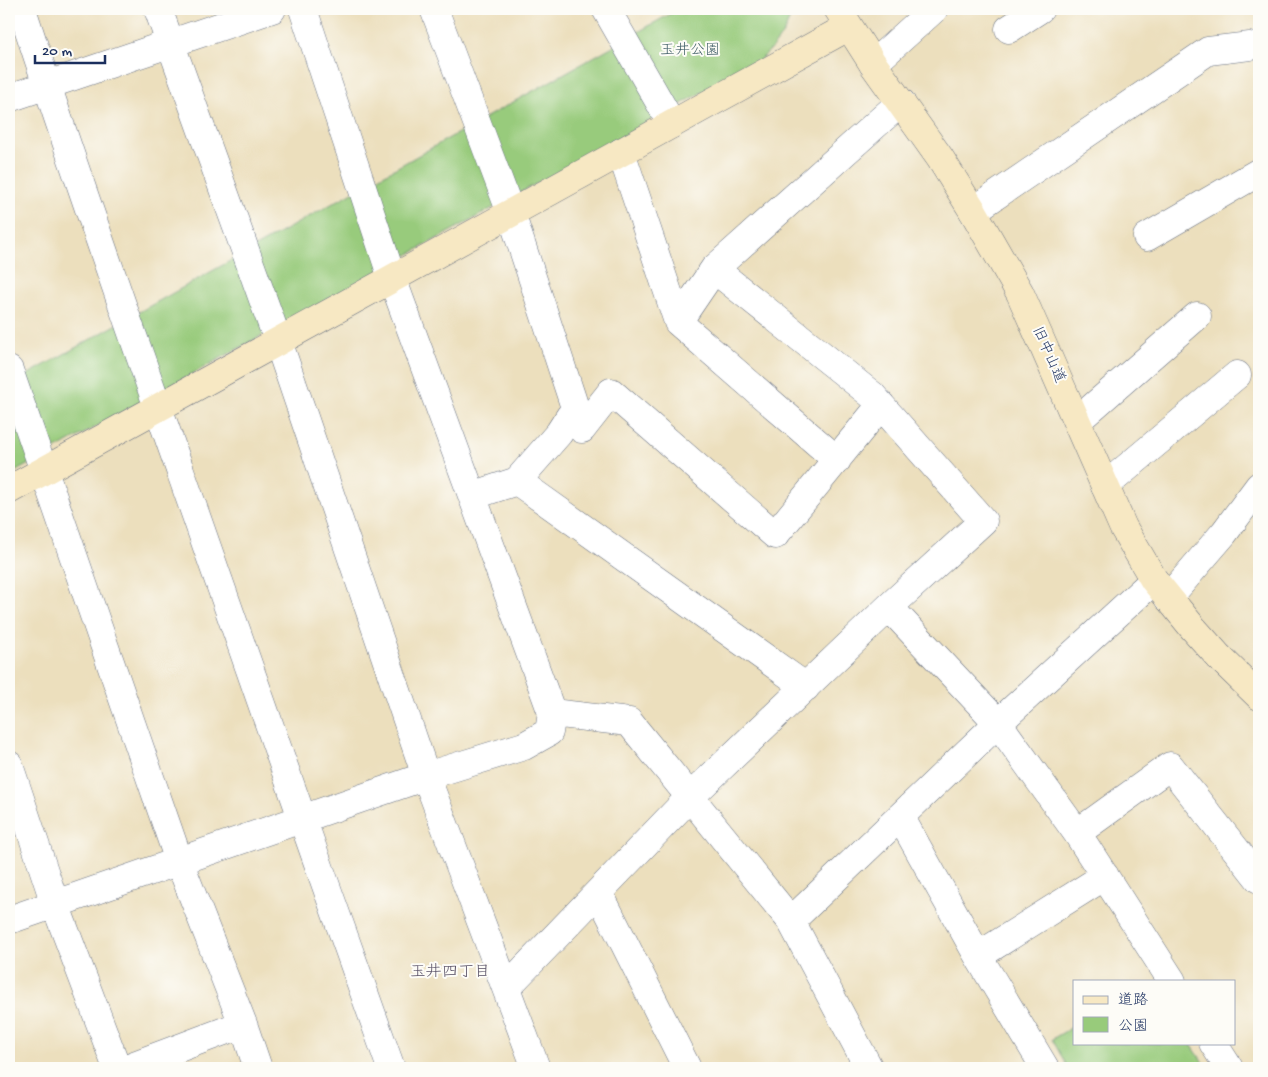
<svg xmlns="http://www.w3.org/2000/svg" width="1268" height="1077" viewBox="0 0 1268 1077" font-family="'Gochi Hand','Klee One',sans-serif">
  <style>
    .green { fill: #98cb7b; stroke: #5a7d6c }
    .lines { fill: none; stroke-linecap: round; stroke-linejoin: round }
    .street-casing { stroke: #646d7f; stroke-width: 29 }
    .secondary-casing { stroke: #646d7f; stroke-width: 29 }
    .street { stroke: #fff; stroke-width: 28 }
    .secondary { stroke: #f7e8c3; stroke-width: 28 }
    .labels { text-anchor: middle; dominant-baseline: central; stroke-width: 4; stroke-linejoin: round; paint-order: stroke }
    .park-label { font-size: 15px; fill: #405e67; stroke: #fdfcf7 }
    .street-label { font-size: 15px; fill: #1b2f5e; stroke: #fdfcf7 }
    .neighbourhood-label { font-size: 16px; fill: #5b5368; stroke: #fdfcf7 }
  </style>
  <rect width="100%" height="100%" fill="#fdfcf7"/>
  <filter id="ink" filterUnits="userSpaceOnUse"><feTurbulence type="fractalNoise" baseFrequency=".02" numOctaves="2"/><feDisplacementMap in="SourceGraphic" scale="10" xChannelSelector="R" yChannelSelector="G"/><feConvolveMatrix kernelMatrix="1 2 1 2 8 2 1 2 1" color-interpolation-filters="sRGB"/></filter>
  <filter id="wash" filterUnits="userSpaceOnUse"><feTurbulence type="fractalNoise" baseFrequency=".0096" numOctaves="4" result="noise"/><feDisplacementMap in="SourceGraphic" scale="20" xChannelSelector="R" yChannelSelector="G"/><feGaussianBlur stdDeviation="1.12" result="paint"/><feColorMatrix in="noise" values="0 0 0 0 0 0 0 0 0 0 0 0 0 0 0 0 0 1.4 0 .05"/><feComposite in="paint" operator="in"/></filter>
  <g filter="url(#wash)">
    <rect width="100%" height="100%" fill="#ecdfbd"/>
    <!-- green -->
    <path class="green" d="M679,9H793C785,34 778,43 759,61L9,475V385Z
      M1074,1026V1043H1190L1207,1068H1068L1052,1039Z"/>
  </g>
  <g filter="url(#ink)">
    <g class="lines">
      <!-- street casing -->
      <g class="street-casing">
        <path id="street" d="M22,9C72,164 127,319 181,473C250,672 320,870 391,1068
          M158,9L278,341L426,776L536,1068
          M434,9L511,213L582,429
          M606,9L672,124
          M1009,29L1040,9
          M873,64L934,9
          M9,98L272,9
          M621,152L678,322L714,269L901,102
          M973,211L1208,51L1250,46
          M1147,237L1259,172
          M678,322L837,460
          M9,370L179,861L243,1024L258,1068
          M1077,421L1197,316
          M517,481L559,433L570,416L582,429L611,392L775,535L881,405
          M1105,486L1237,375
          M472,496L517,481L806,687
          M1168,598L1224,533L1259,486
          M889,607L998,723L1077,833L1172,981
          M552,713L629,722L791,921L869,1068
          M9,765L55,904L117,1068
          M901,818L978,956L1045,1068
          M1077,833L1170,766L1259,879
          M599,893L687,1068
          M9,920L426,776L524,746L549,732L552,713L392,278L303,9
          M791,921L998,723L1154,580
          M978,956L1105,876
          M506,988L690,797L889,607L983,521L872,395L714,269
          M1213,1043L1229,1068
          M126,1068L243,1024"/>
      </g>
      <!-- secondary casing -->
      <g class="secondary-casing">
        <path id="secondary" d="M838,9L873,64L940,158L973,211L1020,293L1123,527L1154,580L1193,628L1219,657L1259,696
          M9,490L848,27"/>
      </g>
      <!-- street -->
      <use href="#street" class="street"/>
      <!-- secondary -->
      <use href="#secondary" class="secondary"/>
    </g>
  </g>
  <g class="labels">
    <!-- park labels -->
    <g class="park-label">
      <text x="690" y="51">玉井公園</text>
    </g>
    <!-- street labels -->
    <g class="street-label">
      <text transform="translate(1048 355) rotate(66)">旧中山道</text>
    </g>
    <!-- neighbourhood labels -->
    <g class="neighbourhood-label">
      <text x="450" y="973">玉井四丁目</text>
    </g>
  </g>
  <!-- margin -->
  <rect width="1268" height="1077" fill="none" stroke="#fdfcf7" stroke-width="30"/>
  <!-- legend -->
  <rect x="1073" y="980" width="162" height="65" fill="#fdfcf7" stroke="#a3aaba"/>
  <rect x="1083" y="996" width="25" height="8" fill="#f7e8c3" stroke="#a3aaba"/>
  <text x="1118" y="1004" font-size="15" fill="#1b2f5e">道路</text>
  <rect x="1083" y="1017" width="25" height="15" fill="#98cb7b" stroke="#a3aaba"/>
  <text x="1118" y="1030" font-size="15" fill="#1b2f5e">公園</text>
  <!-- scale -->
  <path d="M35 55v8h70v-8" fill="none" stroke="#1b2f5e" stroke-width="2.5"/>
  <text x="42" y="55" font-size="15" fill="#1b2f5e" stroke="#fdfcf7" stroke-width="4" paint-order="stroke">20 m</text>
</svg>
